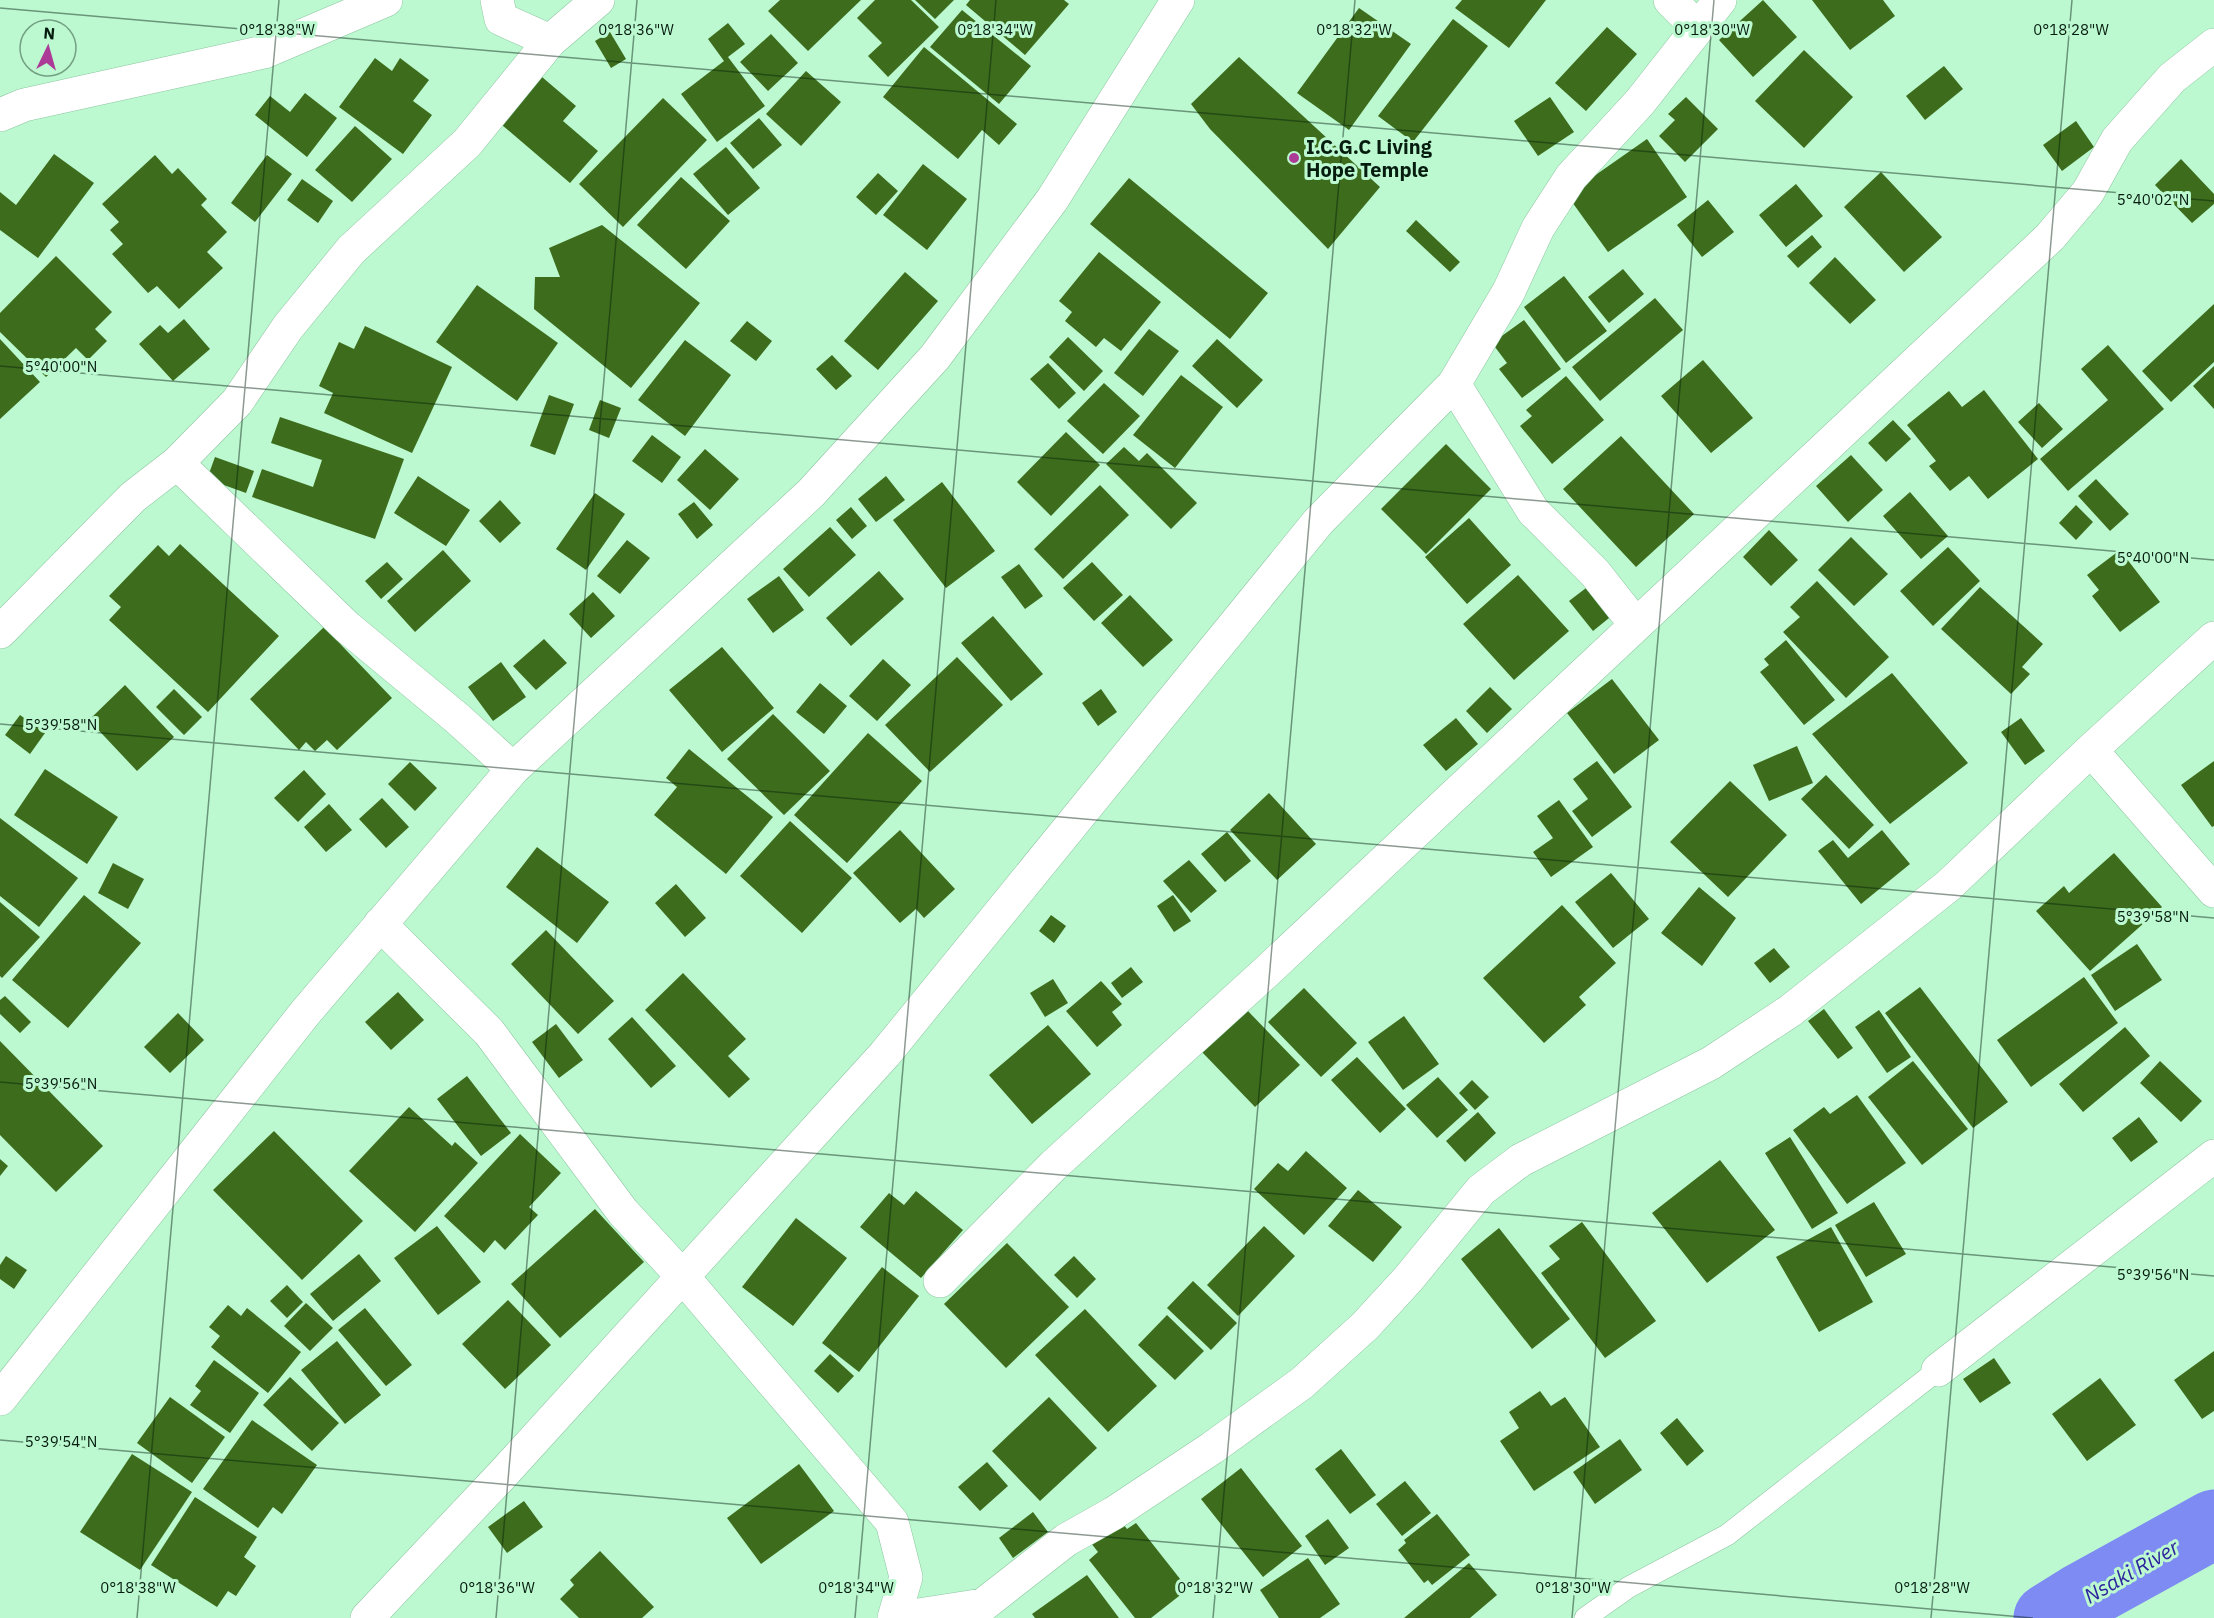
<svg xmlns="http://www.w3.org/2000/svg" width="2214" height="1618" viewBox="0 0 2214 1618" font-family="'IBM Plex Sans',sans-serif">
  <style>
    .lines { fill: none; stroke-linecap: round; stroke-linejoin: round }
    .river { stroke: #7d8bf3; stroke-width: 69 }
    .building { fill: #3d6d1c }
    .lane-casing { stroke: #8cc6a0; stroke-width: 22 }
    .street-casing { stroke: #8cc6a0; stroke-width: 34 }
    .lane { stroke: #fff; stroke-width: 21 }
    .street { stroke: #fff; stroke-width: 33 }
    .ticks { fill: none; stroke: #051c0e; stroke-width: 1.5; stroke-opacity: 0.45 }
    .poi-dot { fill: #ab3b97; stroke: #bcf8d0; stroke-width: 2 }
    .labels { text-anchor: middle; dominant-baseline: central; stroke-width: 6; stroke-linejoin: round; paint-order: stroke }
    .poi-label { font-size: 20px; font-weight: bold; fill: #051c0e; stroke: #bcf8d0; text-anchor: start }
    .water-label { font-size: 21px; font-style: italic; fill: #2d259d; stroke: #bcf8d0 }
    .ticks-label { font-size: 15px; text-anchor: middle; fill: #051c0e; stroke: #bcf8d0; stroke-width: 6; stroke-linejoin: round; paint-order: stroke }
  </style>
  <rect width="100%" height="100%" fill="#bcf8d0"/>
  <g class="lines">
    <!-- river -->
    <path class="river" d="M2048,1618L2080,1598L2214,1524"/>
  </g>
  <!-- building -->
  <path class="building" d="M780,0H861L808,51L768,11Z
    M875,0H911L939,27L888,77L868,56L882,43L857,18Z
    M915,0H954L935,19Z
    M970,0H1064L1069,4L1025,55L966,5Z
    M1462,0H1546L1509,48L1455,8Z
    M1763,0L1797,37L1753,77L1719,40Z
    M1812,0H1883L1895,16L1850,50Z
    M1359,8L1411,44L1349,130L1297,93Z
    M962,10L1031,66L999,104L930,47Z
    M1453,19L1488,46L1413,142L1378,116Z
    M728,23L745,44L728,57L765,106L717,142L681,94L724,61L708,39Z
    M1607,27L1637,54L1586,111L1555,83Z
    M610,32L626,59L611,68L595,41Z
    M771,34L798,63L768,91L740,62Z
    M924,47L1017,124L999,145L982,130L958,159L883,97Z
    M1804,50L1853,97L1804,148L1755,101Z
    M1239,57L1380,187L1328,249L1210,129L1191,104Z
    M375,58L392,71L400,58L429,80L413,101L432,115L403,154L339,107Z
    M1944,66L1963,89L1925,120L1906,96Z
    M806,71L841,102L801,146L766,114Z
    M542,77L576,106L563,121L598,151L570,183L502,125Z
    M305,93L337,118L307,157L255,115L270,96L290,112Z
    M1550,97L1574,132L1538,156L1514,121Z
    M1686,97L1718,129L1685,162L1659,136L1675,120L1668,114Z
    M663,98L707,140L623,227L579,184Z
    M759,118L782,145L753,169L730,143Z
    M2076,121L2094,147L2062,171L2043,145Z
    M355,126L392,159L352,202L315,170Z
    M1647,139L1687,197L1608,252L1567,195Z
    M726,147L760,188L728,215L693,174Z
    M54,154L94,183L38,258L0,230V192L16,205Z
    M155,155L172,174L178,168L207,199L201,205L227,232L207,252L223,268L179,309L157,286L148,293L112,254L123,244L110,230L119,222L102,204Z
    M267,155L292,174L255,222L231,203Z
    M2181,159L2214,194V204L2192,223L2155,185Z
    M923,164L967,199L927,250L883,215Z
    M1881,172L1942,237L1904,272L1844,207Z
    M878,173L898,191L876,215L856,197Z
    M681,177L730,221L686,269L637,225Z
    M1129,178L1268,293L1230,339L1090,224Z
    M302,179L333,201L318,223L287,200Z
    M1796,184L1823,216L1786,247L1759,215Z
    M1708,200L1734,232L1702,257L1677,225Z
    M1416,220L1460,262L1450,272L1406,231Z
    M602,225L700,303L631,388L534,309L535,277H560L549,248Z
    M1812,235L1822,247L1798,268L1787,256Z
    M1099,252L1161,302L1121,351L1104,338L1096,347L1065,321L1072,312L1059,301Z
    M56,256L112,312L95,329L107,341L88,360L76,348L46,377L0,332V313Z
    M1835,257L1876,300L1850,324L1809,283Z
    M1623,269L1644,294L1609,323L1588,297Z
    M905,272L938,301L878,370L844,341Z
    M1564,276L1607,331L1566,363L1524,307Z
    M477,285L558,343L517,401L436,342Z
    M1655,298L1683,330L1600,401L1572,367Z
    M2214,304V362L2171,402L2142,371Z
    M184,319L210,349L173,381L139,344L160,325L168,333Z
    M1524,320L1561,369L1522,398L1499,369L1507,363L1492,343Z
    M747,321L772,341L756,361L730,341Z
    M365,326L452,367L412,453L324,413L333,393L319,386L339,342L354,349Z
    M1149,329L1179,351L1143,396L1114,373Z
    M1068,337L1103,371L1084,391L1049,357Z
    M0,339L40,382L0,419Z
    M1217,339L1263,380L1237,408L1192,366Z
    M685,340L731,375L685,436L638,400Z
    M2108,345L2164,409L2068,491L2040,459L2108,400L2081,369Z
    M832,355L852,376L836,390L816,369Z
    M1703,360L1753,418L1711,453L1661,396Z
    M1048,363L1076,393L1059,409L1030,379Z
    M2214,366V409L2193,386Z
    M1181,375L1223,407L1175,468L1133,435Z
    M1566,376L1604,420L1552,464L1520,426L1532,416L1526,410Z
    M1104,383L1140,416L1103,454L1067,421Z
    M1984,390L2038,459L1988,499L1969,476L1950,491L1929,466L1936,461L1907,425L1949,391L1962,407Z
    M549,395L574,404L555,455L530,446Z
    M600,400L621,408L609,438L589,430Z
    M2039,403L2063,429L2042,448L2018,422Z
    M280,417L404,459L375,539L252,497L262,469L313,487L322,460L271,443Z
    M1893,420L1911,439L1886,462L1868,443Z
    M1066,432L1100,465L1051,516L1017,482Z
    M652,435L681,457L662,483L632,461Z
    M1621,436L1694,514L1636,567L1563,489Z
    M1446,444L1491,489L1426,554L1381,509Z
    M1124,447L1139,461L1147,453L1197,503L1171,529L1106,464Z
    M705,449L739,479L710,510L677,480Z
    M1851,455L1883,490L1848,522L1816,486Z
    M215,457L254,471L246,493L207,479Z
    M418,476L470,510L446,546L394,513Z
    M886,476L905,500L876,522L858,499Z
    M2096,479L2129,514L2110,531L2078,496Z
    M942,482L995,551L946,588L893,520Z
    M1100,485L1129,515L1063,579L1034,549Z
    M1910,492L1948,536L1921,559L1883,516Z
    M595,493L625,514L586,570L556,549Z
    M500,500L521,523L500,543L479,521Z
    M694,502L713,525L697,539L678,514Z
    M2076,505L2093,522L2076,540L2059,523Z
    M851,507L867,526L852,539L836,520Z
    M1469,518L1511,565L1467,604L1425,557Z
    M830,527L856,555L809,597L783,569Z
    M1769,530L1798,560L1771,586L1743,557Z
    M1851,537L1888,574L1854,606L1818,570Z
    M627,540L650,558L620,594L597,576Z
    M180,544L279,636L208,712L109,620L121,607L109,596L158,545L169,556Z
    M1948,547L1980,581L1933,626L1900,591Z
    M443,550L471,581L415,632L387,601Z
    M2120,550L2160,602L2120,632L2092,596L2099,590L2087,575Z
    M387,562L403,579L381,599L365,581Z
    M1092,562L1123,595L1094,621L1063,588Z
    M1019,564L1043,596L1025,609L1001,577Z
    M879,571L904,599L851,646L826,618Z
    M1518,575L1569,631L1514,680L1463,624Z
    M779,576L804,610L773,633L747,599Z
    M1817,581L1889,657L1846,698L1783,632L1800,617L1790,607Z
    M1590,585L1614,614L1593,631L1569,601Z
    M1980,587L2043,644L2022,667L2030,674L2011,694L1941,629Z
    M593,592L615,616L591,638L569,614Z
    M1130,595L1173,640L1143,667L1101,623Z
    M993,616L1043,674L1011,701L961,643Z
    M324,627L392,698L337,750L327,740L315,751L306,742L299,750L250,699Z
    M544,639L567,663L536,690L513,666Z
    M1786,640L1835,700L1804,725L1760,672L1769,665L1764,659Z
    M722,647L774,708L722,752L669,690Z
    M957,657L1003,705L930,772L885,725Z
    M883,659L911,685L877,721L849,696Z
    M501,662L526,697L493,721L468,687Z
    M1892,673L1968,763L1890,824L1812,734Z
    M1612,679L1659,740L1614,774L1567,713Z
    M820,683L847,706L824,734L796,712Z
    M125,685L174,737L137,771L89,720Z
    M1490,687L1512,709L1487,733L1466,711Z
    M174,689L202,717L184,735L156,707Z
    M1101,689L1117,712L1098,726L1082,703Z
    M773,714L830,771L784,815L727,759Z
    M20,715L45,733L30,754L5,735Z
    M1456,718L1478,744L1446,771L1423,745Z
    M2021,718L2045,751L2025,765L2001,732Z
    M868,733L922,781L847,863L794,815Z
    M1797,746L1813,783L1769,801L1753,765Z
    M689,749L773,817L726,874L654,815L677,787L666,778Z
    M1597,761L1632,807L1592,837L1572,811L1588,799L1573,779Z
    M2214,761V826L2212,827L2181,785Z
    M410,762L437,788L415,811L388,784Z
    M45,769L118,817L87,864L14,815Z
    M304,770L326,794L298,822L274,798Z
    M1826,775L1874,825L1849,849L1801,799Z
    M1730,781L1787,835L1728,897L1670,842Z
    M1269,793L1316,844L1277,880L1230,830Z
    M382,798L409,827L386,848L359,819Z
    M1559,800L1593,847L1551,877L1533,852L1553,838L1537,816Z
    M329,804L352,830L326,852L304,827Z
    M0,818L78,878L39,927L0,896Z
    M790,821L852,878L802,933L740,876Z
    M900,830L955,889L924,918L916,909L900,923L853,873Z
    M1882,830L1910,864L1861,904L1818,851L1833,840L1848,858Z
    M1227,832L1251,861L1225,882L1201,854Z
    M537,847L609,902L577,943L506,887Z
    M2114,853L2162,907L2090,971L2036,911L2064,886L2069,893Z
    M1189,860L1217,891L1191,913L1163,881Z
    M113,863L144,879L128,909L98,893Z
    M1611,873L1649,919L1613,948L1575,902Z
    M676,884L706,918L685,937L655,903Z
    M1699,887L1736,918L1702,966L1661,933Z
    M84,895L141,943L68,1028L12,980Z
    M1173,895L1191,921L1174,932L1157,906Z
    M0,902L40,937L2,978L0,976Z
    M1562,905L1616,963L1579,997L1586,1005L1544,1043L1483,978Z
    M1051,915L1066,926L1054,943L1039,931Z
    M546,930L614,1001L578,1034L511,964Z
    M2137,944L2162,980L2115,1011L2091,975Z
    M1774,948L1790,967L1770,983L1754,963Z
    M1131,967L1143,982L1122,998L1111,983Z
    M683,973L746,1039L728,1056L750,1079L729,1098L645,1010Z
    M2084,977L2118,1023L2031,1087L1997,1040Z
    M1053,979L1068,1003L1045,1017L1030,993Z
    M1101,981L1122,1004L1112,1012L1122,1025L1097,1047L1066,1011Z
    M1920,987L2008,1102L1973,1128L1885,1013Z
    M1304,988L1357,1043L1321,1077L1268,1022Z
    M398,992L424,1020L391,1050L365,1022Z
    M5,996L31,1022L20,1033L0,1014V1000Z
    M1246,1009L1300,1065L1255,1107L1202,1052Z
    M1824,1009L1853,1048L1838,1059L1808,1021Z
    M1879,1010L1911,1057L1887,1073L1855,1027Z
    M178,1013L204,1040L170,1073L144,1047Z
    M1404,1016L1439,1064L1403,1090L1368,1042Z
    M632,1017L676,1066L651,1088L608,1039Z
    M556,1024L583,1060L559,1078L532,1042Z
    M1048,1025L1091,1074L1032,1124L989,1075Z
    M2125,1027L2150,1056L2083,1112L2059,1084Z
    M0,1041L103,1146L56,1192L0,1135Z
    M1357,1057L1406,1109L1380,1133L1331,1080Z
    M1913,1061L1968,1129L1922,1165L1868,1097Z
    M2160,1061L2202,1101L2181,1122L2140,1083Z
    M467,1076L511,1133L481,1156L437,1099Z
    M1438,1077L1468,1110L1437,1138L1406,1105Z
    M1472,1080L1489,1097L1475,1110L1459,1093Z
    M1857,1095L1906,1163L1847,1204L1793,1130L1824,1107L1830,1114Z
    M409,1107L452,1146L455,1142L478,1163L415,1232L349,1171Z
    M1478,1112L1496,1133L1465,1162L1446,1141Z
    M2139,1117L2158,1142L2131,1162L2112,1138Z
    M274,1131L363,1221L302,1280L213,1190Z
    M520,1134L561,1173L529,1207L538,1215L505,1250L495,1240L484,1253L444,1216Z
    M1790,1137L1838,1213L1812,1229L1765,1153Z
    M1306,1151L1347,1188L1304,1235L1254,1189L1278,1163L1288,1171Z
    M0,1159L8,1166L0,1176Z
    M1720,1160L1775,1230L1707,1283L1652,1213Z
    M1358,1190L1402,1227L1373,1262L1328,1226Z
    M916,1191L963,1230L921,1278L860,1227L889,1193L904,1205Z
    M1874,1202L1906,1254L1866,1277L1835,1225Z
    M595,1209L644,1262L560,1338L511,1284Z
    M796,1218L847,1258L793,1326L742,1287Z
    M1582,1222L1656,1321L1605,1358L1541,1273L1560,1259L1549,1246Z
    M437,1226L481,1282L438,1315L394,1258Z
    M1264,1226L1295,1256L1238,1316L1207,1285Z
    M1831,1227L1873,1302L1819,1332L1776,1257Z
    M1499,1228L1570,1319L1532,1349L1461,1259Z
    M1007,1243L1069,1307L1006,1368L944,1304Z
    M359,1254L381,1281L333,1321L310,1294Z
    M6,1256L27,1270L14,1289L0,1279V1265Z
    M1074,1256L1096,1279L1077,1298L1054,1275Z
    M882,1267L919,1296L859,1372L822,1343Z
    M1193,1281L1237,1323L1211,1350L1167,1308Z
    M287,1285L303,1302L287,1318L270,1301Z
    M508,1300L551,1345L505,1389L462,1344Z
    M306,1303L333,1328L310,1351L284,1326Z
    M228,1305L241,1316L247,1308L301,1352L268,1393L211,1347L220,1336L209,1327Z
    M365,1308L412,1365L386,1386L338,1330Z
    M1085,1309L1157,1386L1108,1432L1035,1355Z
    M1167,1315L1204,1351L1175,1380L1138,1345Z
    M337,1341L381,1395L345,1424L301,1370Z
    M2214,1351V1411L2202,1419L2174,1380Z
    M830,1354L854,1376L838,1393L814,1371Z
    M1994,1358L2011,1383L1980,1403L1963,1379Z
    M214,1360L259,1393L230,1433L190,1405L201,1391L195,1386Z
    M290,1377L339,1423L312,1451L263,1405Z
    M2100,1378L2136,1425L2087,1461L2052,1414Z
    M1540,1391L1551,1406L1565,1397L1600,1447L1534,1491L1500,1441L1519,1428L1509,1412Z
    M170,1397L225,1437L192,1483L137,1443Z
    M1049,1397L1097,1448L1040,1501L992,1451Z
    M1677,1418L1704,1451L1687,1466L1660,1433Z
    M252,1420L317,1465L282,1514L273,1507L258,1528L203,1489Z
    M1620,1439L1642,1470L1595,1504L1573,1472Z
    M1341,1449L1376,1495L1350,1514L1315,1469Z
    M132,1454L192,1492L140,1570L80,1532Z
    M987,1462L1008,1486L980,1511L958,1487Z
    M799,1464L834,1511L761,1564L727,1518Z
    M1241,1468L1302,1546L1263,1577L1201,1499Z
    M1405,1481L1431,1513L1402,1536L1376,1504Z
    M195,1497L257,1537L244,1557L256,1566L236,1596L228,1591L217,1607L151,1565Z
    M524,1501L543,1527L507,1553L488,1527Z
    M1033,1512L1048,1532L1013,1558L999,1538Z
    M1437,1514L1470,1555L1432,1585L1428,1580L1424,1583L1398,1550L1406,1543L1404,1540Z
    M1328,1519L1349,1548L1325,1565L1305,1536Z
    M1120,1520L1127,1529L1136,1523L1188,1589L1151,1618H1135L1089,1560L1098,1552L1091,1543Z
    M600,1551L654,1607L642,1618H579L560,1599L574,1585L570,1580Z
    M1308,1558L1340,1604L1320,1618H1279L1260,1590Z
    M1469,1563L1497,1595L1470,1618H1404Z
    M1087,1575L1119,1618H1035L1032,1614Z"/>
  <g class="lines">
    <!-- lane casing -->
    <g class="lane-casing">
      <path id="lane" d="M1585,1618L1629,1587L1727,1535L1938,1370"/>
    </g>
    <!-- street casing -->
    <g class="street-casing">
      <path id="street" d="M497,0L501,19L550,41
        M1670,0L1698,28
        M0,115L24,105L264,52L386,0
        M1454,384L1533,511L1595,573L1636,625
        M177,463L347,627L458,719L513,769
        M0,632L133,497L177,463L237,402L288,327L351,250L467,143L550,41L598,0
        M2091,750L2214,891
        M380,924L489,1032L623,1212L683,1277L892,1522L906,1577L894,1618
        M940,1281L1053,1166L1265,973L2050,237L2088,192L2117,140L2172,78L2214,45
        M1938,1370L2214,1156
        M0,1399L305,1013L513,769L811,493L935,357L1052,200L1178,0
        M367,1618L502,1475L885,1054L1318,522L1454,384L1509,291L1538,228L1571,177L1640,102L1720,0
        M899,1618L983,1605L1066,1540L1114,1513L1212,1448L1302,1383L1365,1326L1409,1278L1481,1190L1521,1160L1711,1063L1790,1011L1948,886L2091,750L2214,638"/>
    </g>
    <!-- lane -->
    <use href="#lane" class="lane"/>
    <!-- street -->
    <use href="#street" class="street"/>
  </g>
  <!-- ticks -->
  <path class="ticks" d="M0,8L2214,201M0,366L2214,560M0,724L2214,918M0,1082L2214,1276M0,1440L2033,1618M137,1618L279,0M496,1618L637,0M855,1618L996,0M1213,1618L1355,0M1572,1618L1714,0M1931,1618L2072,0"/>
  <!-- markers -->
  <circle class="poi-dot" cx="1294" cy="158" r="6"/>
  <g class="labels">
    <!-- poi labels -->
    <g class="poi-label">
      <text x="1306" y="146">I.C.G.C Living<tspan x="1306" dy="23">Hope Temple</tspan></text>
    </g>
    <!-- water labels -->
    <g class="water-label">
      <text transform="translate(2131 1571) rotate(-30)">Nsaki River</text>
    </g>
  </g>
  <g class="ticks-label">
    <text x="277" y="35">0°18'38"W</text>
    <text x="636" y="35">0°18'36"W</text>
    <text x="995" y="35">0°18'34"W</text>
    <text x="1354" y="35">0°18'32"W</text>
    <text x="1712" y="35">0°18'30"W</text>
    <text x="2071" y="35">0°18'28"W</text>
    <text x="2153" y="205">5°40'02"N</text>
    <text x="61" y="372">5°40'00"N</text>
    <text x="2153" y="563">5°40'00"N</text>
    <text x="61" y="730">5°39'58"N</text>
    <text x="2153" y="922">5°39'58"N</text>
    <text x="61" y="1089">5°39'56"N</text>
    <text x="2153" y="1280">5°39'56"N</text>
    <text x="61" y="1447">5°39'54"N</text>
    <text x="138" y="1593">0°18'38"W</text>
    <text x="497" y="1593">0°18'36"W</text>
    <text x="856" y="1593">0°18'34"W</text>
    <text x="1215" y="1593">0°18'32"W</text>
    <text x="1573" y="1593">0°18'30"W</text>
    <text x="1932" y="1593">0°18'28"W</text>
  </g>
  <!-- north arrow -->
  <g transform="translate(48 48) rotate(5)"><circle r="28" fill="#bcf8d0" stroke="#73a082" stroke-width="1.5"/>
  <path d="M0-4.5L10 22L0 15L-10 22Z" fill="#ab3b97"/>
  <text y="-9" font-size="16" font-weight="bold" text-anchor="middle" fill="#051c0e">N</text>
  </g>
</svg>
